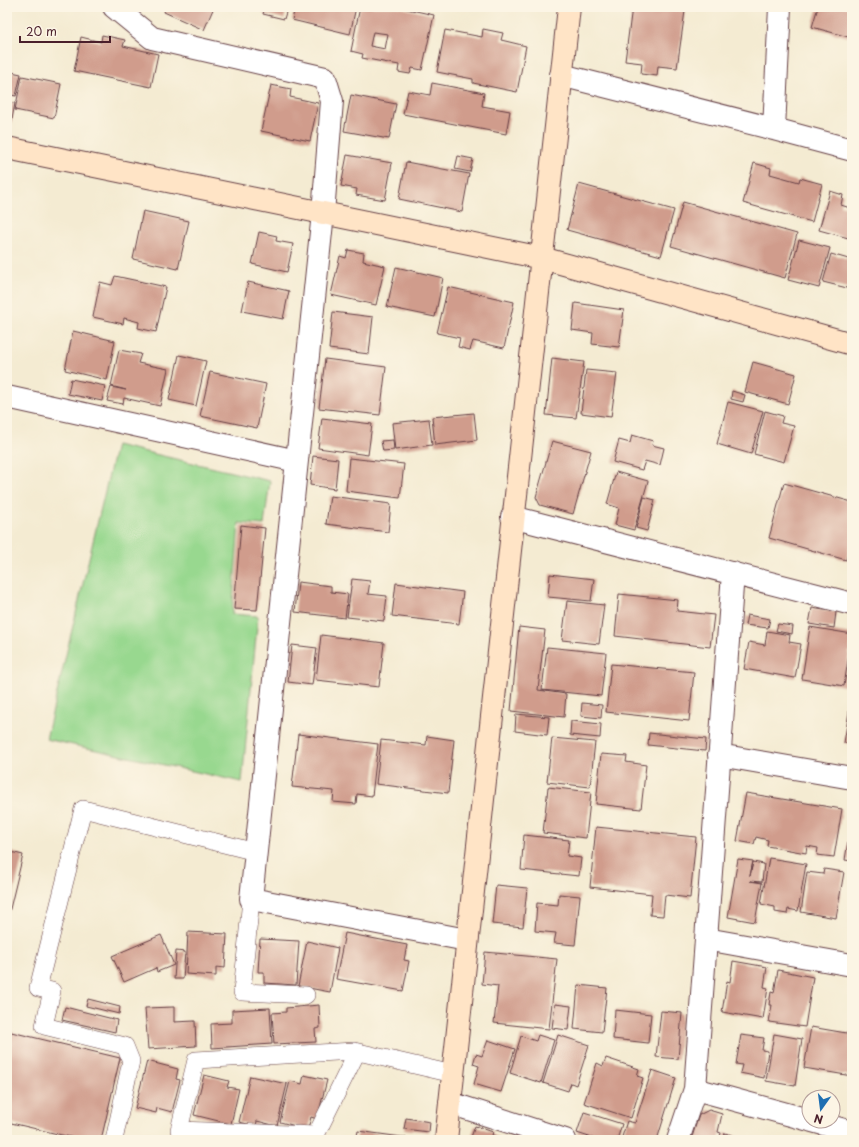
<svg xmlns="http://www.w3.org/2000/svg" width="859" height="1147" viewBox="0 0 859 1147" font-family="'Playpen Sans',sans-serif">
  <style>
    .green { fill: #98d88f; stroke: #717c5d }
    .building { fill: #d09c8c; fill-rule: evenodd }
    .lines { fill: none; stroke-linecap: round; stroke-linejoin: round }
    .lane-casing { stroke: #643e44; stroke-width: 18 }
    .street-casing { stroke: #643e44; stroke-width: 24 }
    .secondary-casing { stroke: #643e44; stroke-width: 24 }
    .lane { stroke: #fff; stroke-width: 17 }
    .street { stroke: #fff; stroke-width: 22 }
    .secondary { stroke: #ffe4c6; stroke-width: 22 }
  </style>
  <rect width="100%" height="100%" fill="#fcf5e5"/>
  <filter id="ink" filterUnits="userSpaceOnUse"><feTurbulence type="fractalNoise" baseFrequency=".025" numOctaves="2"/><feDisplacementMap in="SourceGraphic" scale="8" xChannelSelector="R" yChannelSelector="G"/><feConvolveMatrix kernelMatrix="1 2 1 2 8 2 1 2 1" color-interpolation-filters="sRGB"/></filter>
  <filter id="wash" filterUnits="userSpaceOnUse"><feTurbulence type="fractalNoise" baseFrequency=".012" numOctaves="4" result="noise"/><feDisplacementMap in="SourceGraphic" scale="16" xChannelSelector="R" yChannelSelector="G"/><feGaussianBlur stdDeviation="0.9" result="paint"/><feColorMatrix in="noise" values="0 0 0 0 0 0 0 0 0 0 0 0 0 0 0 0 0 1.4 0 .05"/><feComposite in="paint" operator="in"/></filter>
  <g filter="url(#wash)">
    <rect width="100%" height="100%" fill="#f4ebd2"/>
    <!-- green -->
    <path class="green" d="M116,445L270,481L264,525L239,523L232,614L258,616L242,782L46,739Z"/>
    <g id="blocks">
      <!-- building -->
      <path class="building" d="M7,7H11L8,23L7,22Z
        M166,7H214L204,30L164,12Z
        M265,7H281L287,9L284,19L263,14Z
        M295,7H356L350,34L292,20Z
        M360,7H398L434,15L422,70L412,68L410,74L398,72L399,65L362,58L363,54L351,51ZM373,32L388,34L385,49L370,46Z
        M632,7H653L685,11L677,68L658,66L657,76L641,74L642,63L625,61Z
        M818,7H852V38L812,27Z
        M483,29L503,33L501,40L526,46L517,92L473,83V79L437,72L445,30L482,37Z
        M102,35L125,40L123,46L158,54L151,87L74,71L81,37L101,42Z
        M7,71L21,74L16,96L7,94Z
        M22,76L61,84L54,118L15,110Z
        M432,83L484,93L482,106L510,111L506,134L403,114L408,91L430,95Z
        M271,85L291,89L290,97L318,103L310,141L261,131Z
        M351,95L396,104L389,139L344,131Z
        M7,102L15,103L11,125L7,124Z
        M347,155L392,163L385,200L356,195L357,189L341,186Z
        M458,156L473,159L470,172L455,169Z
        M406,162L469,174L462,212L399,199Z
        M754,163L771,168L770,174L799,182L800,178L822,184L812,222L743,203Z
        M579,184L674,210L661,256L567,230Z
        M830,191L843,195L841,205L850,208L852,202V239L819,230Z
        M683,202L797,234L785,278L671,246Z
        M143,211L189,221L178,269L133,259Z
        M259,232L277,236L276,241L293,244L287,272L252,264Z
        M799,240L830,248L819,288L788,280Z
        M348,250L364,253L363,261L385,266L376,305L331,295L340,256L346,258Z
        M831,254L852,260L851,289L823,282Z
        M396,267L443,278L435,317L387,307Z
        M115,276L166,287L156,332L138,328L139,322L124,318L123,324L93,317L100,282L112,285Z
        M248,282L289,291L283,319L242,311Z
        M448,287L514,302L504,348L473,341L470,350L458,347L460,338L437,333Z
        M575,303L624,310L619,347L592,344L593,333L572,330Z
        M333,312L373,317L369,354L329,349Z
        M73,331L115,341L107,380L65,370Z
        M119,350L141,354L138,363L168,369L160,406L124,398L123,404L107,401L111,387L126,390L111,386Z
        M179,355L206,361L196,406L169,400Z
        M552,358L584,362L576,418L546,415Z
        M325,359L386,367L380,415L319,408Z
        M753,362L796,374L788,404L745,392Z
        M586,370L617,373L611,417L581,413Z
        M210,372L266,384L257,428L200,416Z
        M71,379L105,386L102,401L68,394Z
        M732,391L745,395L743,402L731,399Z
        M728,402L763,411L751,454L717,444Z
        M765,411L783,416L781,423L794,426L784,462L754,454Z
        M474,413L477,440L435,445L432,417Z
        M322,418L372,424L368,455L318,448Z
        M429,419L432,445L395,450L392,423Z
        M632,435L653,441L652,445L664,448L660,465L645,461L642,470L613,462L619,440L630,443Z
        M393,440L394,450L383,451L381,441Z
        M552,441L591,451L573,514L540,505L536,497Z
        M313,456L338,459L335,489L310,485Z
        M349,458L404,464L400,498L346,491Z
        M616,472L648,481L634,530L615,525L619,508L607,504Z
        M784,483L852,502V539L846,560L769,538Z
        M330,496L391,504L388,532L326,524Z
        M644,497L655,500L647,531L636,528Z
        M241,525L265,528L257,610L234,609Z
        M550,574L594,579L591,601L548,597Z
        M352,579L370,581L368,594L387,596L384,621L347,617Z
        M298,582L331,586V592L348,594L345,618L295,612Z
        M396,583L463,592L459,624L392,616Z
        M619,594L678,600L677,611L714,615L710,647L615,636Z
        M567,601L604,605L599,644L562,640Z
        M812,608L836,612L834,628L809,624Z
        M747,615L770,619L768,628L745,625Z
        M778,624L793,626L792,634L776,631Z
        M519,627L545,630L538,690L566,694L564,717L511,711Z
        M810,627L852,634L844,686L802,679Z
        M767,631L790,635L789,642L801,644L795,678L744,669L749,642L765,645Z
        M321,635L384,643L379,687L316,680Z
        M292,645L317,648L312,685L288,682Z
        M547,647L606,653L601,696L542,690Z
        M611,664L694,672L689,721L606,712Z
        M851,699H852V744L844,743Z
        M582,703L602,705L601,718L581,716Z
        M516,714L549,717L547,735L515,731Z
        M571,721L601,724L600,738L570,735Z
        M649,733L706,739L705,751L648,745Z
        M298,734L378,744L372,796L357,794L356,804L333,802L334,791L292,787Z
        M427,736L454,740L448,793L376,784L381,740L426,745Z
        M552,738L595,742L590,787L547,782Z
        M601,754L627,756L626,762L646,765L641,809L596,804Z
        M548,787L591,792L586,838L543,833Z
        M746,793L842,809L834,857L817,855L818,848L807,846L806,853L767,846L768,840L756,837L754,844L737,841Z
        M851,822H852V861L845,860Z
        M596,827L696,837L690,898L665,895L663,916L650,915L652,894L590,887Z
        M524,835L569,840L567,856L581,858L579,876L521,870Z
        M7,851L23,855L9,913L7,912Z
        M769,858L806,864L798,911L788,909L787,914L775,912V907L761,904Z
        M738,859L753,861L750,876L753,862L764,864L762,882L750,881L762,883L755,922L728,917Z
        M824,869L844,872L836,918L801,912L807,872L823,874Z
        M496,885L527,888L523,927L492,924Z
        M559,894L580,896L575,945L554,943L556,933L535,931L537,903L558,905Z
        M188,932L227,934L225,968L216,967V976L186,974Z
        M345,933L407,945L404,960L409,961L403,991L336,979Z
        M161,935L174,965L157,972L156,968L124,982L112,956Z
        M260,939L299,941L296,985L264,983V972H258Z
        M307,941L338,948L330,992L298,986Z
        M176,951L185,952L183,979H174Z
        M485,952L557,959L549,1029L494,1023L498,986L482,984Z
        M733,961L767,967L764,987L768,988L763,1019L722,1012L727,981L730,982Z
        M778,970L813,977L805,1027L769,1022L772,1005H769L771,992L774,993Z
        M578,985L607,988L602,1032L574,1029Z
        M88,999L120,1007L119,1014L86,1006Z
        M555,1004L571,1006L568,1030L552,1028Z
        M319,1005L320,1028L315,1029L316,1042L274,1044L272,1013L286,1012V1008Z
        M65,1007L117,1020L115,1032L62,1020Z
        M174,1007V1022L195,1021L196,1046L148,1049L145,1008Z
        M270,1008L272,1044L212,1048L211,1024L232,1023V1010Z
        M615,1010L651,1014L648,1043L613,1039Z
        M661,1011L682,1013L678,1059L656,1057Z
        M811,1027L852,1034V1076L804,1068Z
        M7,1031L120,1058L101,1140H83L7,1122Z
        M774,1034L802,1039L795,1086L766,1081Z
        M538,1035L554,1040L541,1083L510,1073L521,1036L536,1041Z
        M558,1035L589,1045L576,1085L571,1083L568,1091L543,1083Z
        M741,1035L764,1038L762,1050L768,1051L764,1078L740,1073L742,1065L736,1064Z
        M488,1040L515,1049L501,1092L474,1084L479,1066L473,1064L476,1054L482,1056Z
        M606,1058L639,1069L637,1076L643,1078L631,1118L584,1103L597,1063L603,1066Z
        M147,1061L178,1069L176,1079L180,1080L172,1112L157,1108L156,1113L135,1108Z
        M652,1070L676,1078L657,1140H621L627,1121L635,1123Z
        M204,1075L229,1081L227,1087L239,1089L231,1124L194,1115Z
        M304,1075L327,1080L317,1119L311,1117L308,1129L280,1122L290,1081L302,1084Z
        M250,1076L287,1084L277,1126L257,1121L256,1126L239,1122Z
        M709,1110L722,1114L718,1132L721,1133L719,1140H691L699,1115Z
        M584,1112L622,1124L617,1140H598L577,1133Z
        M406,1118L430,1122L429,1132L404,1129Z
        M475,1126L493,1132L492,1135L506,1140H470Z
        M358,1131L409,1138V1140H356Z
        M725,1133L749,1140H723Z"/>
    </g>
  </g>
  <g filter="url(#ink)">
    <use href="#blocks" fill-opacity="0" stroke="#643e44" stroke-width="1"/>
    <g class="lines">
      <!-- lane casing -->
      <g class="lane-casing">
        <path id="lane" d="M251,899L242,992L306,995
          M357,1052L316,1135L179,1130L196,1060L354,1051L453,1074
          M114,1140L131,1061L125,1046L44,1026L52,991L38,988L83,809L256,852"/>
      </g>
      <!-- street casing -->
      <g class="street-casing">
        <path id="street" d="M114,7L152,38L325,78L332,101L323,213L251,899L467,940
          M561,75L774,129L852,150
          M774,129L780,7
          M7,397L297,461
          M512,517L852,604
          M719,755L852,778
          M706,939L852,965
          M695,1089L809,1120
          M450,1103L565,1140
          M812,1121L852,1132
          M678,1140L695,1089L733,573"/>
      </g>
      <!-- secondary casing -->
      <g class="secondary-casing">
        <path id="secondary" d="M7,148L542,258L852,344
          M446,1140L569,7"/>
      </g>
      <!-- lane -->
      <use href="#lane" class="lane"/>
      <!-- street -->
      <use href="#street" class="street"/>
      <!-- secondary -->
      <use href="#secondary" class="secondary"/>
    </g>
  </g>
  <!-- margin -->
  <rect width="859" height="1147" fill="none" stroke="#fcf5e5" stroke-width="24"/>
  <!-- north arrow -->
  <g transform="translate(821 1109) rotate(194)"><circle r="19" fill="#fcf5e5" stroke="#b59f9b"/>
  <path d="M0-3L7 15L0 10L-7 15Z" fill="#1f6fb2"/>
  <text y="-6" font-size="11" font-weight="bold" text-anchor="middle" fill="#4a1f2b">N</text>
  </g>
  <!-- scale -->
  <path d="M20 36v6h90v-6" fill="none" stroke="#4a1f2b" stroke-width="2"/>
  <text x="26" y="36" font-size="12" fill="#4a1f2b" stroke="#fcf5e5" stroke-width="3" paint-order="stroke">20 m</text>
</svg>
